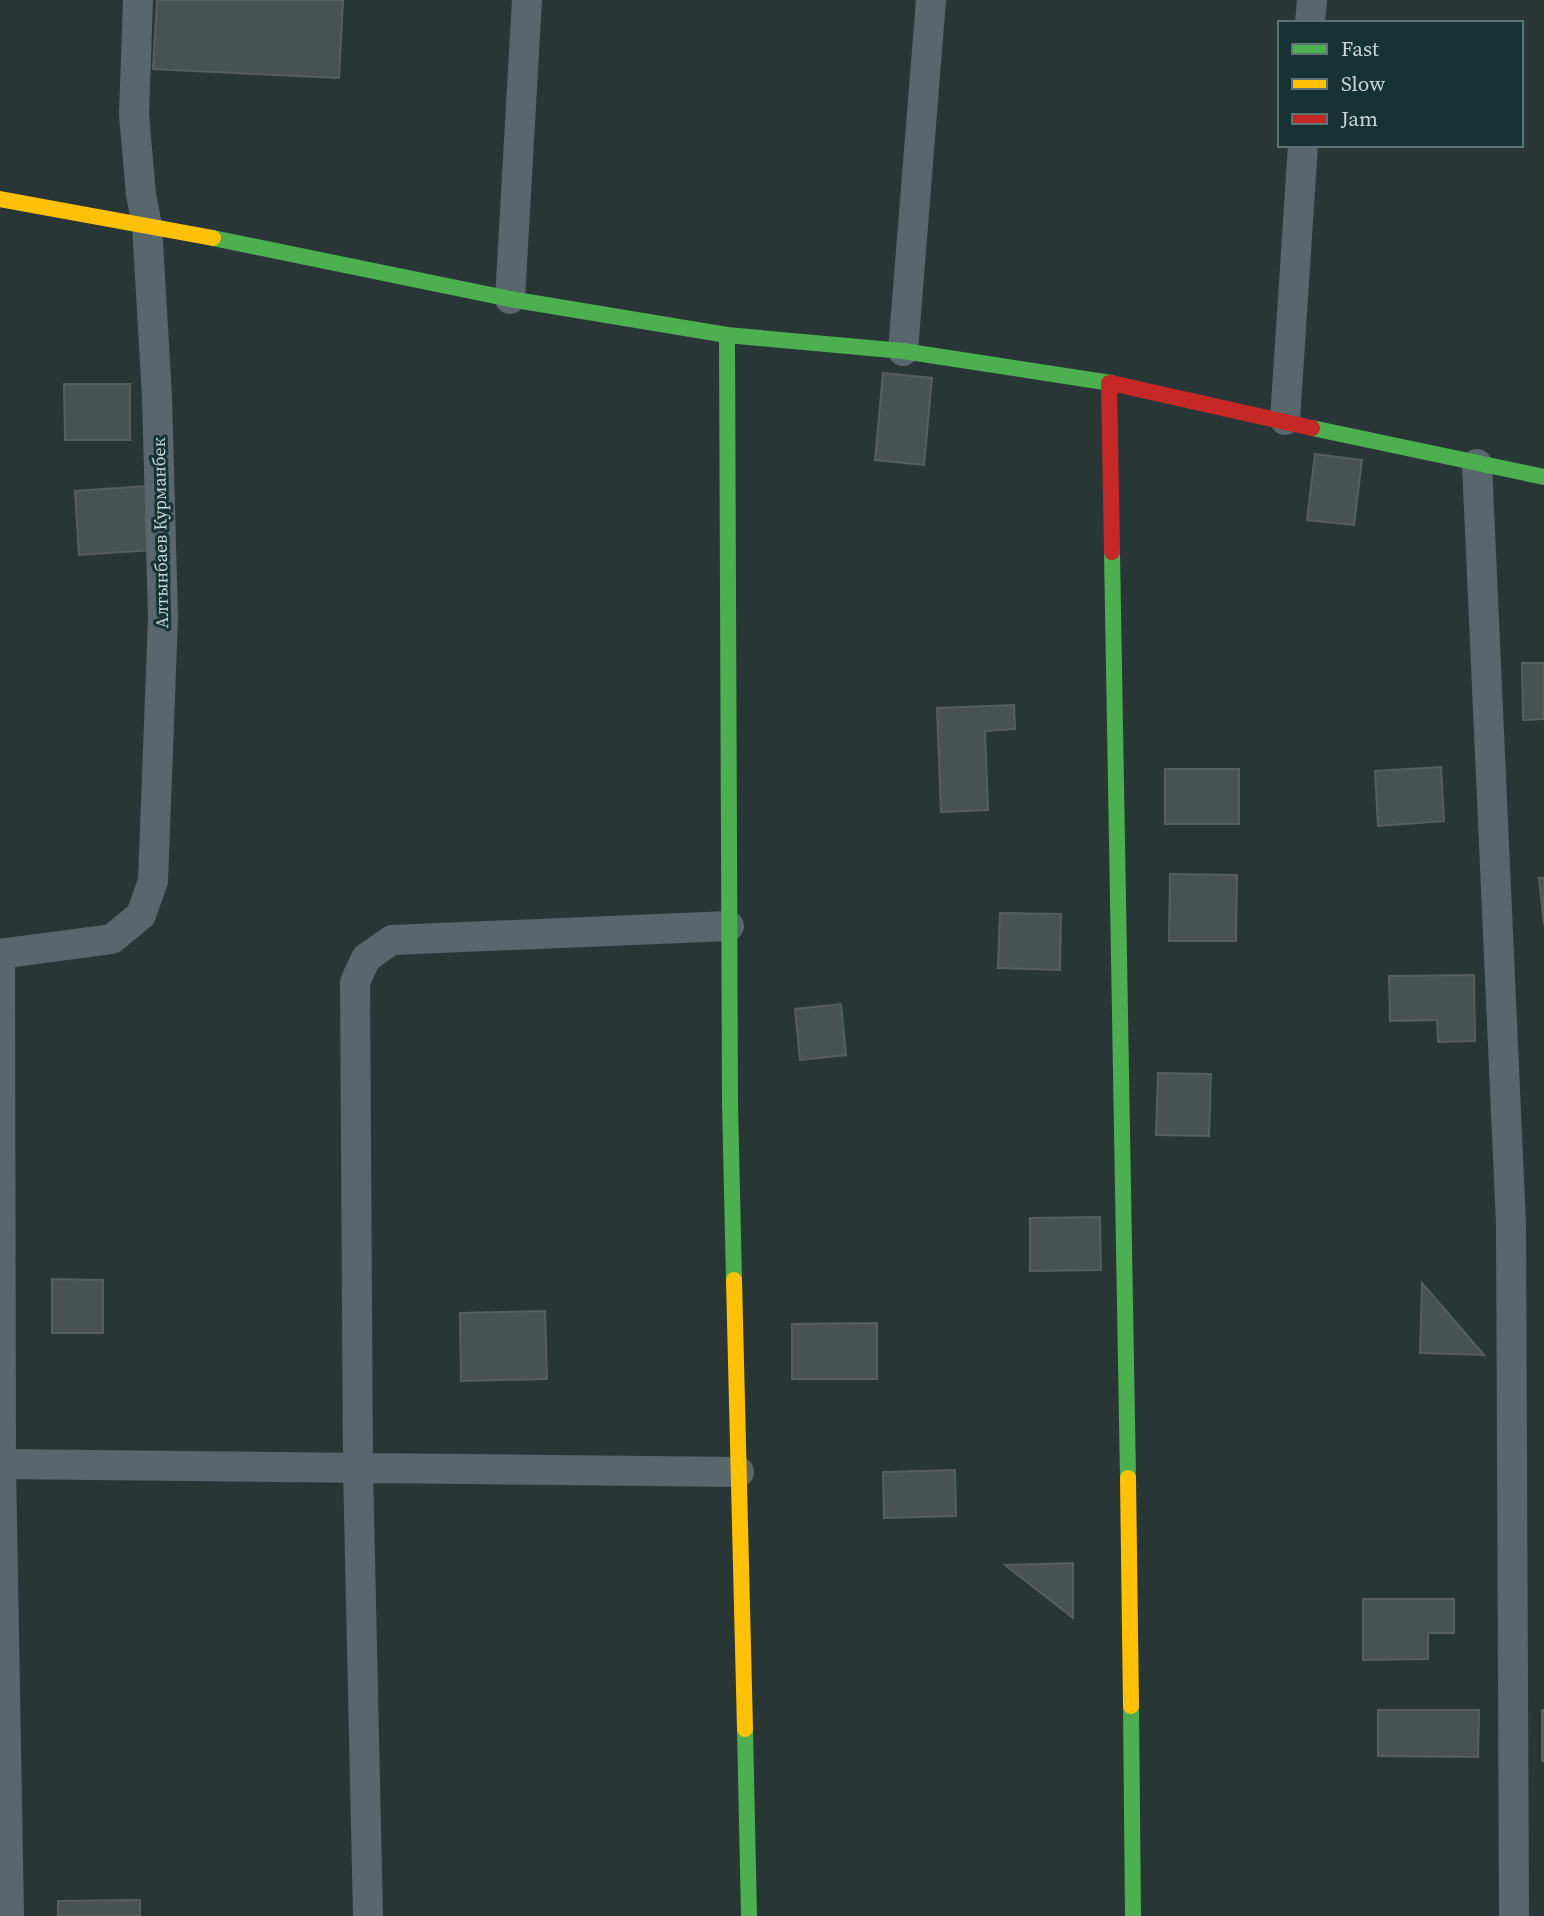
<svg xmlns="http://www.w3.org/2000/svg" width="1544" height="1916" viewBox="0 0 1544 1916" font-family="'Source Serif 4',serif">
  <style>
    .building { fill: #485351; stroke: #55605e; stroke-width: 2 }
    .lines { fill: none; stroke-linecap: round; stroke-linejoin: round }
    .street { stroke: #57676c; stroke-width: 30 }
    .fast { stroke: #4caf50; stroke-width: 16 }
    .slow { stroke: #ffc107; stroke-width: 16 }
    .jam { stroke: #c62828; stroke-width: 16 }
    .labels { text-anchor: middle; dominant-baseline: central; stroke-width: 6; stroke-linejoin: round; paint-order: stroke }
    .street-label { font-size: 18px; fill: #c8d7d7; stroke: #173232 }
  </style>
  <rect width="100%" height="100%" fill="#283636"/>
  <!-- building -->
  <path class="building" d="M157,0H343L339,78L153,69Z
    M883,373L932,378L924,465L875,460Z
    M64,384H130V440H65Z
    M1315,454L1362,460L1354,525L1307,520Z
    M147,486L151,550L79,555L75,491Z
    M1522,663H1544V719L1523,720Z
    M1014,705L1015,729L985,731L988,810L941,812L937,708Z
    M1441,767L1444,821L1378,826L1375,771Z
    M1165,769H1239V824H1165Z
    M1170,874L1237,875L1236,941H1169Z
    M1539,878H1544V925Z
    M1000,913L1061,914L1060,970L998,968Z
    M1474,975L1475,1041L1438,1042L1437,1020L1390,1021L1389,976Z
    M841,1004L846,1055L800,1060L795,1009Z
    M1158,1073L1211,1074L1209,1136L1156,1135Z
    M1100,1217L1101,1270L1030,1271V1218Z
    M52,1279L103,1280V1333H52Z
    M1422,1283L1484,1355L1420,1353Z
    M545,1311L547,1379L461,1381L460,1313Z
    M877,1323V1379H792V1324Z
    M955,1470L956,1516L884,1518L883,1472Z
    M1073,1563V1618L1005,1565Z
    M1363,1599H1454V1633H1428V1659L1363,1660Z
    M1378,1710H1479L1478,1757L1378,1756Z
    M1542,1710H1544V1761H1542Z
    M140,1900V1916H58V1901Z"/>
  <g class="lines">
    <!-- street -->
    <path class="street" d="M1310,23L1312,0
      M510,299L527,0
      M903,351L931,0
      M1285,420L1303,145
      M1477,464L1511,1224L1514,1916
      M0,954L112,939L141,915L153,881L163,618L157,396L147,225L141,194L134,115L138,0
      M0,954L1,1464L9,1916
      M1,1464L739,1472
      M368,1916L358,1468L355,982L366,958L392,940L729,926"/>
    <!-- fast -->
    <path class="fast" d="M213,238L510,299L727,335L903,351L1111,383
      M727,335L730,1103L734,1280
      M1312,428L1544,477
      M1112,552L1128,1478
      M1131,1706L1133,1916
      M745,1729L749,1916"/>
    <!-- slow -->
    <path class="slow" d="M0,199L213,238
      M734,1280L745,1729
      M1128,1478L1131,1706"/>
    <!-- jam -->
    <path class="jam" d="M1109,383L1112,552
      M1111,383L1312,428"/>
  </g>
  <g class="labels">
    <!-- street labels -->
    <g class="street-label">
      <text transform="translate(160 533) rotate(-91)">Алтынбаев Курманбек</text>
    </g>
  </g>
  <!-- legend -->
  <rect x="1278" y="21" width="245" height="126" fill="#173232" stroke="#5e7474" stroke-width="2"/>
  <rect x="1292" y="44" width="35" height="10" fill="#4caf50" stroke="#5e7474" stroke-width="2"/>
  <text x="1341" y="56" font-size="21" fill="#c8d7d7">Fast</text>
  <rect x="1292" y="79" width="35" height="10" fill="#ffc107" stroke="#5e7474" stroke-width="2"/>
  <text x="1341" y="91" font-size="21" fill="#c8d7d7">Slow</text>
  <rect x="1292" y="114" width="35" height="10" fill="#c62828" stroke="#5e7474" stroke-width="2"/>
  <text x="1341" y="126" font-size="21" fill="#c8d7d7">Jam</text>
</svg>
